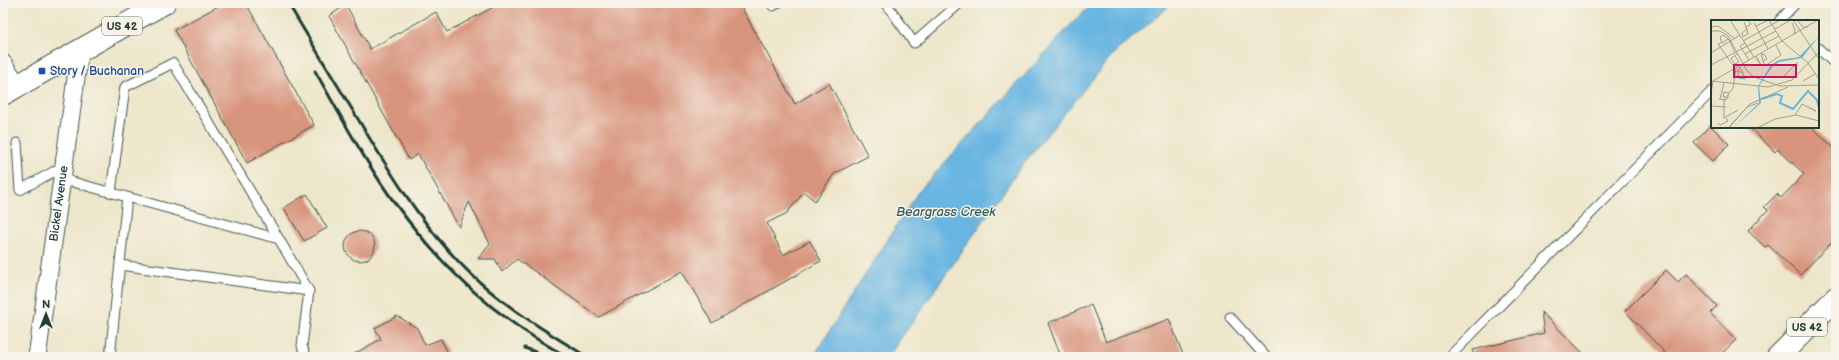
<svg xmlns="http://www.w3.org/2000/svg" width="1839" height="360" viewBox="0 0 1839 360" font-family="'Balsamiq Sans',sans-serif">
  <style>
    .water { fill: #68b5e1; stroke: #44798a }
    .building { fill: #d8947d }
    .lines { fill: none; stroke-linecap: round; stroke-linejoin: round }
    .service-casing { stroke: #3e564a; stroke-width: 11 }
    .minor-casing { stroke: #3e564a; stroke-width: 19 }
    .primary-casing { stroke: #3e564a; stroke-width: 24 }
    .service { stroke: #fff; stroke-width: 9 }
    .minor { stroke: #fff; stroke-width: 17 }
    .primary { stroke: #fff; stroke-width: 22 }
    .rail { stroke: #1f3d34; stroke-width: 3 }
    .transit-dot { fill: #1a4fb4; stroke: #f7f3e8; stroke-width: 1.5 }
    .labels { text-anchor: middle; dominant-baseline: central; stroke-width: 3; stroke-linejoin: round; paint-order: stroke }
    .shield { fill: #f7f3e8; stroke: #60746a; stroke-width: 1 }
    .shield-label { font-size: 11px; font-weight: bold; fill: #1f3d34 }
    .transit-label { font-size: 12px; fill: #164399; stroke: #f7f3e8; text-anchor: start }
    .street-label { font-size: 12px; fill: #1f3d34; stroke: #f7f3e8 }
    .water-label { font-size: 13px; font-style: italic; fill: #315b5f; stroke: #f7f3e8 }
    .inset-river { fill: none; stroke: #68b5e1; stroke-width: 2 }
    .inset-road { fill: none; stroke: #9ba28e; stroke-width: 1 }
    .view { fill: #c2185b; fill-opacity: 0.15; stroke: #c2185b; stroke-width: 2 }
    .inset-edge { fill: none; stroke: #1f3d34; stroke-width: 2 }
  </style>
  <rect width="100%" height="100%" fill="#f7f3e8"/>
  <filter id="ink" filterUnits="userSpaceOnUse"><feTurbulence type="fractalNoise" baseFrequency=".025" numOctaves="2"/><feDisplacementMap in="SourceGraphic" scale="8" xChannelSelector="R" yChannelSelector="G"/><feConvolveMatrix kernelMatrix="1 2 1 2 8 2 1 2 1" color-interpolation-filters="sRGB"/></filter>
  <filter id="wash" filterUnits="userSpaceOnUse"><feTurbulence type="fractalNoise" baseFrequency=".012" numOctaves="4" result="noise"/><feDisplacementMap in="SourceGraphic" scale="16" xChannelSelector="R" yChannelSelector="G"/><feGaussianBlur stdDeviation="0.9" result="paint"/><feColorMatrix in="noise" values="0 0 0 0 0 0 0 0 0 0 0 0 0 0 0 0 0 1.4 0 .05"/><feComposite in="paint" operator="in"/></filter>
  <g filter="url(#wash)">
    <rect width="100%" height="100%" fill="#ede6ca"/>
    <!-- water -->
    <path class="water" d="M1094,3H1173L1113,54L1021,167L888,357H813L918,192L1078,17Z"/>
    <g id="blocks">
      <!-- building -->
      <path class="building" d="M224,3H246L314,125L247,163L174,30Z
        M501,3H739L795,104L829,83L868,156L834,174L815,201L804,192L787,213L767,223L783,255L810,241L821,261L712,323L682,271L599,317L517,259L502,272L495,259H478L490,244L469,202L459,227L418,154L409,160L329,16L346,5L370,49L436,12L447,32Z
        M1710,125L1729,144L1713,161L1694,143Z
        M1749,127H1812L1836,150V238L1800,275L1768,245L1765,247L1748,231L1768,210L1764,207L1777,194L1781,198L1804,174L1778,149L1775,152Z
        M307,194L327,228L304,241L284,208Z
        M345 246a15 15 0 1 1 30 0a15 15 0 1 1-30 0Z
        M1666,270L1678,282L1686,274L1717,306L1710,313L1736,340L1718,357H1669L1625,311Z
        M1091,305L1106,342L1169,319L1184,357H1061L1048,323Z
        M1541,312L1587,357H1473V350L1544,333Z
        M397,316L417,328L425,345L441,339L450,357H349L381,339L375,328Z"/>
    </g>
  </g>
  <g filter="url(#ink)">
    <use href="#blocks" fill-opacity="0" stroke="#3e564a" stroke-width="1"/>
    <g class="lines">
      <!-- service casing -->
      <g class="service-casing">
        <path id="service" d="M771,3L773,6L778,3
          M886,3L914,43L960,3
          M1779,21L1796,3
          M1818,48L1836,65
          M17,143L20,190L64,166
          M62,179L127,197L110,357
          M111,192L125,87L173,63L279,239L127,197
          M279,239L309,291L302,346L306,357
          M120,265L309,291
          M1230,317L1266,357
          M1449,357L1712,91"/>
      </g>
      <!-- minor casing -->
      <g class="minor-casing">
        <g id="minor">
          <path d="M3,63L18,85"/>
          <path id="s1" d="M37,357L80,50"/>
        </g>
      </g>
      <!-- primary casing -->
      <g class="primary-casing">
        <path id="primary" d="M3,94L164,3
          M1778,357L1836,298"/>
      </g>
      <!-- service -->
      <use href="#service" class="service"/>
      <!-- minor -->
      <use href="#minor" class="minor"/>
      <!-- primary -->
      <use href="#primary" class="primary"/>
      <!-- rail -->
      <path class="rail" d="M288,3C311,42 335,81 358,119C395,181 434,245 490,291C520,316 554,336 587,357
        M315,71C341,116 366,164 397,206C444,270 498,320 568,357
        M525,348L548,357"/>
    </g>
  </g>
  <!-- markers -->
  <rect class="transit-dot" x="38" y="67" width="8" height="8" rx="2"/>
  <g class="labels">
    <!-- shield labels -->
    <g class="shield">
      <rect x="102" y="17" width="40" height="18" rx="3"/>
      <rect x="1787" y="318" width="40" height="18" rx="3"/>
    </g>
    <g class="shield-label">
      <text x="122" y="26">US 42</text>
      <text x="1807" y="327">US 42</text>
    </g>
    <!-- transit labels -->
    <g class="transit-label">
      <text x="50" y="71">Story / Buchanan</text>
    </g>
    <!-- street labels -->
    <g class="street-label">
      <text stroke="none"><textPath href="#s1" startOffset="155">Bickel Avenue</textPath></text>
    </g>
    <!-- water labels -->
    <g class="water-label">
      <text x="946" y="212">Beargrass Creek</text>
    </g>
  </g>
  <!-- overview -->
  <g transform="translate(1711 20)">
    <rect width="108" height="108" fill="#ede6ca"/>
    <path d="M108,16L91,38L68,42L61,47L48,66L50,83L22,108L48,83L47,66L60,45L68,40L88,37Z" fill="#68b5e1"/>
    <path class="inset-river" d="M50,79L66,74L71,76L69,83L82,89L97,71L106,80L108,88"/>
    <path class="inset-road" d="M19,0L43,37M58,0L71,21M82,0L108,39M86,0L92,7H97M33,2L35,7L40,4L37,0M43,3L57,29M81,3L84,10L83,15M45,6L58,0M0,7L7,6L23,18M35,7L36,9L31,13L32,17L37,14L36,9M64,9L78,1M0,11H9L17,16L36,51L43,57L69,66L108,65M17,19L11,23L9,17L12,15L15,17L19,21M19,21L24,33M32,21L69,0M71,21L97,43M10,23L7,24L24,48M34,23L29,26L38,40M0,33L29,15M50,33L52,41L56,39L53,34L51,35M34,34L68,16M24,36L28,42L24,44L20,38L26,34M45,36L50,45L45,38M52,41L54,46L70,35L65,25M97,43L108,59M0,45L65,11M25,48L22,68L13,80V98L27,90M25,51H27V58L34,59L32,53M27,51L29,47L32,53L27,51M71,58L87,42M0,61L57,67L81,60L108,32M2,61L107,0M92,61L104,54M0,74L2,61M15,77H12L13,72L18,73M8,79L15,80L18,75M9,79L13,63M0,86L15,87M84,95L91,84L105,91L98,88M7,103L9,105L17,101L15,98M17,108L39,84L77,67M18,108L36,87L47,83M46,108L64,99L85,95L108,101"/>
    <path class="view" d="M23,45H85V57H23Z"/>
    <rect width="108" height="108" class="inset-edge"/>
  </g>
  <!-- margin -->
  <rect width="1839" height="360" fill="none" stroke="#f7f3e8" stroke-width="16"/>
  <!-- north arrow -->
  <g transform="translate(46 314)" stroke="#f7f3e8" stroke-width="3" paint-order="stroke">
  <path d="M0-3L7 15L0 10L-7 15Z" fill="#1f3d34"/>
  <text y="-6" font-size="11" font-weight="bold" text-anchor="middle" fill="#1f3d34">N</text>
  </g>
</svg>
